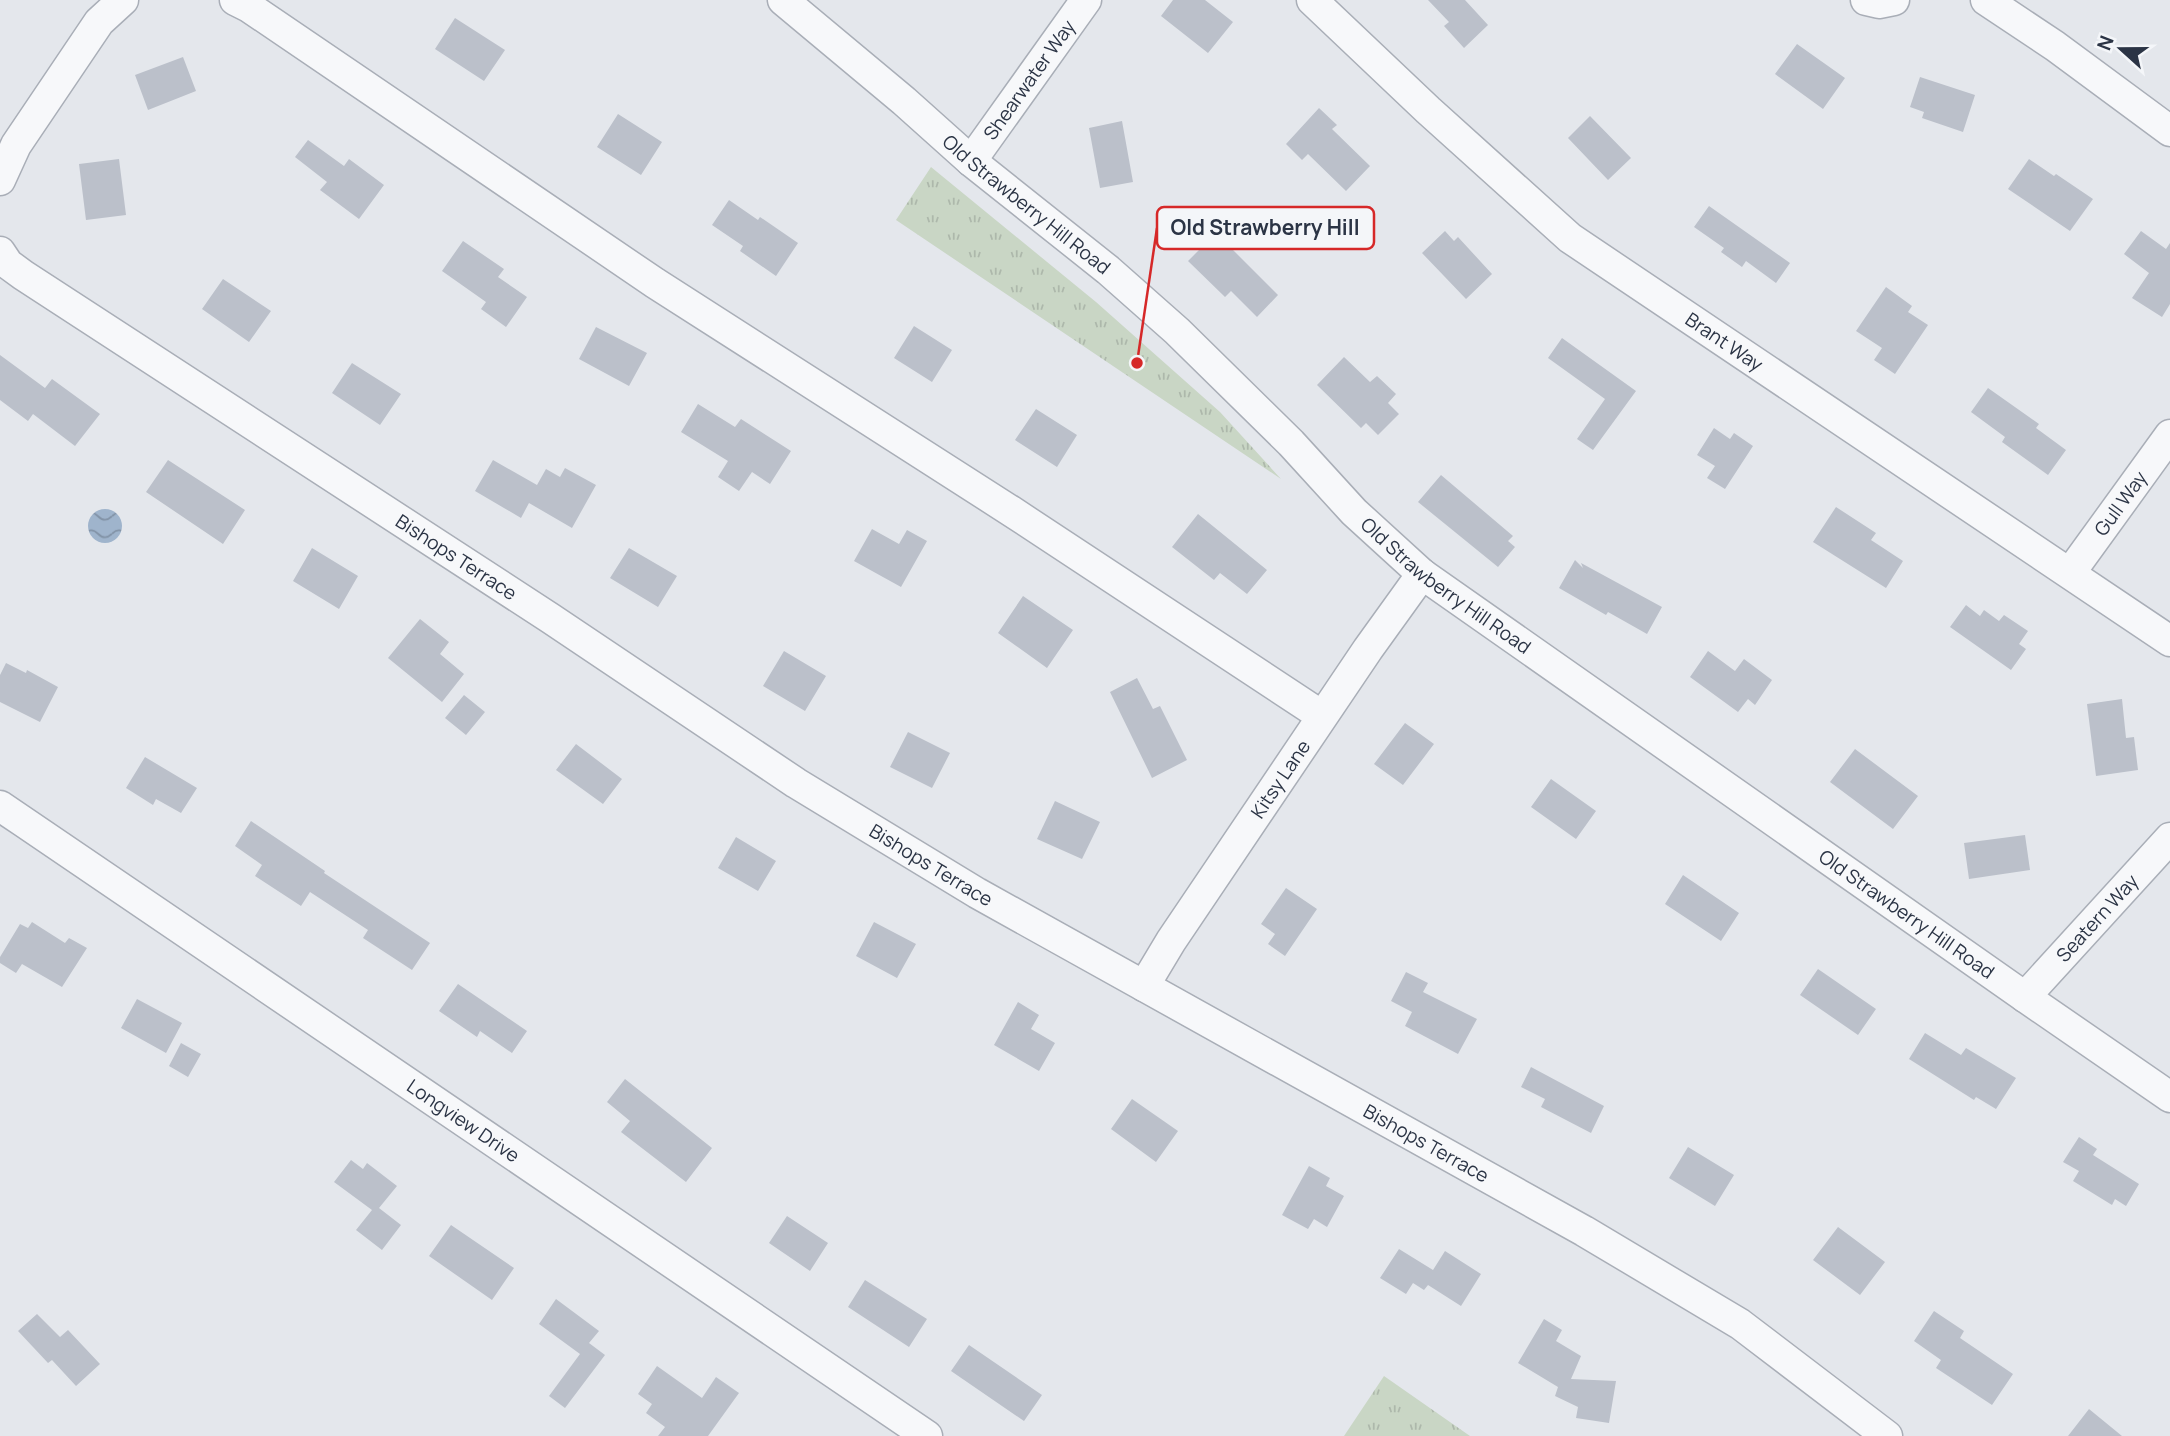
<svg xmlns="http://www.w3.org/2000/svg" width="2170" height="1436" viewBox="0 0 2170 1436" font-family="Manrope,sans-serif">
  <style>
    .park { fill: url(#park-tufts) }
    .water { fill: url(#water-waves) }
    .building { fill: #bbc0ca }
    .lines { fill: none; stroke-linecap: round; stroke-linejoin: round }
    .street-casing { stroke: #a9aeb7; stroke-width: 33 }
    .street { stroke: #f7f8fa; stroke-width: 30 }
    .labels { text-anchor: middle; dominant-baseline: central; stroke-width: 5; stroke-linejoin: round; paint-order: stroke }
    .street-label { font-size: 19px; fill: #2b3445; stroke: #f4f6f9 }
    .leader { fill: none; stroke: #d62828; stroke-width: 2.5 }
    .callout-dot { fill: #d62828; stroke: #f4f6f9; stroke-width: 2.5 }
    .callout { fill: #f4f6f9; stroke: #d62828; stroke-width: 2.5 }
    .callout-label { font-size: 21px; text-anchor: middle; font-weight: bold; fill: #2b3445 }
  </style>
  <defs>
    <pattern id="park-tufts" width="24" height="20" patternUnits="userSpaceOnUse" patternTransform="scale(1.75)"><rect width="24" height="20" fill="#c9d6c5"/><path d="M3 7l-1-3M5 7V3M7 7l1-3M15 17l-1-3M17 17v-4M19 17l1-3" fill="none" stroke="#adb8ab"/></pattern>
    <pattern id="water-waves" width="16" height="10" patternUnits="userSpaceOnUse" patternTransform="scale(1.75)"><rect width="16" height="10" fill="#9fb4cc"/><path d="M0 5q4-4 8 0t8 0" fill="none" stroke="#8293a7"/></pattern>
  </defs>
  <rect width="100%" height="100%" fill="#e4e7ec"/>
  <!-- park -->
  <path class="park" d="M931,167L1096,302L1220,412L1281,479L896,220Z
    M1384,1376L1470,1436H1344Z"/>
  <!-- water -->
  <path class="water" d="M88 526a17 17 0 1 1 34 0a17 17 0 1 1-34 0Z"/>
  <!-- building -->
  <path class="building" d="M1173,0H1205L1233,22L1208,53L1161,16Z
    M1428,0H1465L1488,25L1464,48L1444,26L1449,22Z
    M455,18L505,50L484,81L435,49Z
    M1797,44L1845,78L1823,109L1775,74Z
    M183,57L196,91L148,110L135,75Z
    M1920,77L1975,95L1963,132L1922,118L1924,112L1910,107Z
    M1319,108L1337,125L1332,129L1370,166L1346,191L1308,154L1302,160L1286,144Z
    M618,114L662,142L641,175L597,147Z
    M1590,116L1631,158L1608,180L1568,138Z
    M1122,121L1133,182L1100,188L1089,128Z
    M308,140L344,166L349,159L384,185L359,219L320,190L327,182L295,157Z
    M119,159L126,215L86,220L79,164Z
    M2029,159L2054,176L2056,174L2093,199L2070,231L2008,189Z
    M729,200L758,220L760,217L798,243L776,276L740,251L743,246L712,225Z
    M1709,206L1790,263L1776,283L1746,261L1742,267L1721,252L1724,248L1694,227Z
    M1445,231L1454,241L1458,237L1492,274L1466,299L1422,253Z
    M2141,231L2166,249L2170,243V304L2162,317L2132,298L2149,273L2124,254Z
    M1216,233L1278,295L1257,317L1231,291L1225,297L1188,261Z
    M463,241L504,269L498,277L527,297L506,327L481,309L486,302L442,271Z
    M223,279L271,311L249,342L202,309Z
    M1886,287L1912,306L1908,312L1928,325L1895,374L1874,360L1882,348L1856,331Z
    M914,326L952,350L932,382L894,358Z
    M596,327L647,353L629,386L579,359Z
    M1562,338L1636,391L1593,450L1577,439L1605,399L1548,358Z
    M0,355L45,388L52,379L100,414L75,446L33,414L28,421L0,400Z
    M1344,357L1370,382L1377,376L1396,394L1388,403L1399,414L1378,435L1366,423L1361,428L1317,385Z
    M352,363L401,394L380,425L332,393Z
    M1988,388L2039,424L2036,428L2066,450L2048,475L2002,442L2005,437L1971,412Z
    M698,404L735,427L741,419L791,451L770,484L752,472L739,491L718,477L728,461L681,432Z
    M1036,409L1077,435L1057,467L1015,440Z
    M1714,428L1730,439L1734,433L1753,446L1725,489L1707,478L1715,466L1697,455Z
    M168,460L245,510L223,544L146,492Z
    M493,460L537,485L546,469L560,477L565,468L596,485L572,528L529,503L521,518L475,491Z
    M1441,475L1513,536L1508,541L1515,547L1498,567L1418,502Z
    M1836,507L1876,533L1871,540L1903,561L1886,588L1813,542Z
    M1198,514L1267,570L1247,594L1220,573L1214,580L1172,547Z
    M872,529L899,544L907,530L927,541L901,587L854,561Z
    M312,548L358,576L339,609L293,581Z
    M629,548L677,576L658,607L610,578Z
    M1575,560L1583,568L1581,563L1662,607L1647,634L1608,612L1606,615L1559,588Z
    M1023,596L1073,630L1047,668L998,633Z
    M1966,605L1980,616L1984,610L1999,621L2004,615L2028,631L2019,644L2026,649L2011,670L1950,627Z
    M420,619L449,642L440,654L464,674L442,702L388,658Z
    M784,651L826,676L805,711L763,686Z
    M1708,651L1735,671L1744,659L1772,680L1755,705L1748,699L1738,712L1690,677Z
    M6,663L26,673L27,670L58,687L40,722L0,702V675Z
    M1137,678L1153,709L1160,706L1187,760L1152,778L1110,692Z
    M464,695L485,712L466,735L445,718Z
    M2122,699L2126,738L2134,737L2138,770L2096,776L2087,704Z
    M1405,723L1434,744L1403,785L1374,764Z
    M908,732L950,753L932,788L890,767Z
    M576,744L622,779L603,804L556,770Z
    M1855,749L1918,796L1893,829L1830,782Z
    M145,757L197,788L181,813L156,799L153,805L126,788Z
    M1551,779L1596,811L1576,839L1531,807Z
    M1055,801L1100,822L1082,859L1037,839Z
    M251,821L325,871L324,873L430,943L412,970L363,938L368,930L310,892L301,906L255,876L262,865L235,846Z
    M2025,835L2030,870L1969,879L1964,843Z
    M736,837L776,861L758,891L718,868Z
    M1683,875L1739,913L1721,941L1665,904Z
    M1286,888L1317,909L1285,956L1268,944L1275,934L1261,924Z
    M32,922L65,943L69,938L87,948L62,987L22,964L16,973L0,963V957L20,924L28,928Z
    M874,922L916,944L897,978L856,956Z
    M1818,969L1876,1009L1858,1035L1800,995Z
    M1406,972L1428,983L1423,992L1477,1019L1458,1054L1405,1026L1412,1012L1391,1001Z
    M458,984L527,1031L512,1053L480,1031L477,1037L439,1011Z
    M137,999L182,1023L166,1053L121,1028Z
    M1018,1002L1039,1015L1031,1029L1055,1043L1039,1071L994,1045Z
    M1925,1033L1961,1055L1966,1048L2016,1078L1996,1109L1976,1097L1974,1100L1909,1059Z
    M181,1043L201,1054L188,1077L169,1066Z
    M1531,1067L1604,1106L1591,1133L1541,1107L1545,1099L1521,1087Z
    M625,1079L712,1148L686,1182L621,1132L630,1121L607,1102Z
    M1132,1099L1178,1131L1156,1162L1111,1129Z
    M2079,1137L2097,1149L2093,1155L2139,1184L2126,1206L2115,1199L2112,1205L2073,1181L2079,1171L2063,1162Z
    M1688,1147L1734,1175L1715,1206L1669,1178Z
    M351,1160L363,1169L367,1163L397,1186L379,1208L401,1225L382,1250L356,1230L372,1210L334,1182Z
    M1309,1166L1330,1178L1326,1186L1344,1196L1327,1227L1314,1219L1308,1229L1282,1215Z
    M787,1216L828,1243L810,1271L769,1243Z
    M451,1225L514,1268L492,1300L429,1256Z
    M1838,1227L1885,1262L1860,1295L1813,1260Z
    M1399,1249L1433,1270L1445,1251L1481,1274L1461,1306L1428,1285L1424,1290L1413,1283L1406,1294L1380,1278Z
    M865,1280L927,1319L909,1347L848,1307Z
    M556,1299L599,1331L589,1343L605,1355L565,1408L549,1396L580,1354L539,1324Z
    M1934,1311L1964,1331L1960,1338L2013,1374L1992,1405L1936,1368L1941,1360L1914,1341Z
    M37,1314L60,1337L68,1330L100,1364L76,1386L52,1360L48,1363L18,1331Z
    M1544,1319L1562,1330L1556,1341L1581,1356L1571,1379L1616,1381L1609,1423L1576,1418L1578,1407L1555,1396L1558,1387L1518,1363Z
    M969,1345L1042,1395L1024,1421L951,1371Z
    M657,1366L702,1398L716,1377L739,1393L708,1436H658L665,1427L646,1413L652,1404L638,1394Z
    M2089,1409L2122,1436H2068Z"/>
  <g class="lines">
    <!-- street casing -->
    <g class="street-casing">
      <g id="street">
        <path d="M235,0L249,7L655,283L1011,511L1322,716"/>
        <path id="s1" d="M783,0L904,101L971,161L1108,270L1177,331L1291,443L1354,512L1422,574L2025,997L2170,1097"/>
        <path id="s2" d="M1312,0L1428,110L1570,238L2170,641"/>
        <path d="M1866,0L1879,3L1894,0"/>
        <path d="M1986,0L2055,46L2170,131"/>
        <path id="s3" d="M971,161L1086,0"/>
        <path d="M0,180L16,145L99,22L123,0"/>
        <path id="s4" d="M0,252L8,264L23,275L550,618L796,783L977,893L1584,1231L1740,1324L1887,1436"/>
        <path id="s5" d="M2070,573L2170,435"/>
        <path id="s6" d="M0,806C310,1015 618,1227 927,1436"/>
        <path id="s7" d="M1144,986L1171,941L1368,649L1422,574"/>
        <path id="s8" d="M2025,997L2170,838"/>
      </g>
    </g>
    <!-- street -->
    <use href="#street" class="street"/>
  </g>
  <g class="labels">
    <!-- street labels -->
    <g class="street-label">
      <text stroke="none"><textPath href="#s3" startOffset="100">Shearwater Way</textPath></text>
      <text stroke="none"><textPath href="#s1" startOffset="318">Old Strawberry Hill Road</textPath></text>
      <text stroke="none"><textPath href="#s2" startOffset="537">Brant Way</textPath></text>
      <text stroke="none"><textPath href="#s5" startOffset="86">Gull Way</textPath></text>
      <text stroke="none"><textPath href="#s4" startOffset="550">Bishops Terrace</textPath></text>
      <text stroke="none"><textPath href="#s1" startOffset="886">Old Strawberry Hill Road</textPath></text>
      <text stroke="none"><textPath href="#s7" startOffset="248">Kitsy Lane</textPath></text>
      <text stroke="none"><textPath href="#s4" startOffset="1116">Bishops Terrace</textPath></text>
      <text stroke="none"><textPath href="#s1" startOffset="1452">Old Strawberry Hill Road</textPath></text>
      <text stroke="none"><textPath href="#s8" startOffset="107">Seatern Way</textPath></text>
      <text stroke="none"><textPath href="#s6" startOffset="560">Longview Drive</textPath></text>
      <text stroke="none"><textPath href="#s4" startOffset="1684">Bishops Terrace</textPath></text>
    </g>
  </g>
  <!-- callouts -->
  <path class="leader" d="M1137 363L1157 228"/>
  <circle class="callout-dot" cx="1137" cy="363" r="7"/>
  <rect class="callout" x="1157" y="207" width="217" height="42" rx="7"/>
  <g class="callout-label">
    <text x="1265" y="235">Old Strawberry Hill</text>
  </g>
  <!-- north arrow -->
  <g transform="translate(2121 49) rotate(291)" stroke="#f4f6f9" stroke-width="5" paint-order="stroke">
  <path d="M0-5L12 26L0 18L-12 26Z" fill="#2b3445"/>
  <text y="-10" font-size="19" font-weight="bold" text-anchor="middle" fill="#2b3445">N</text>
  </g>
</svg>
